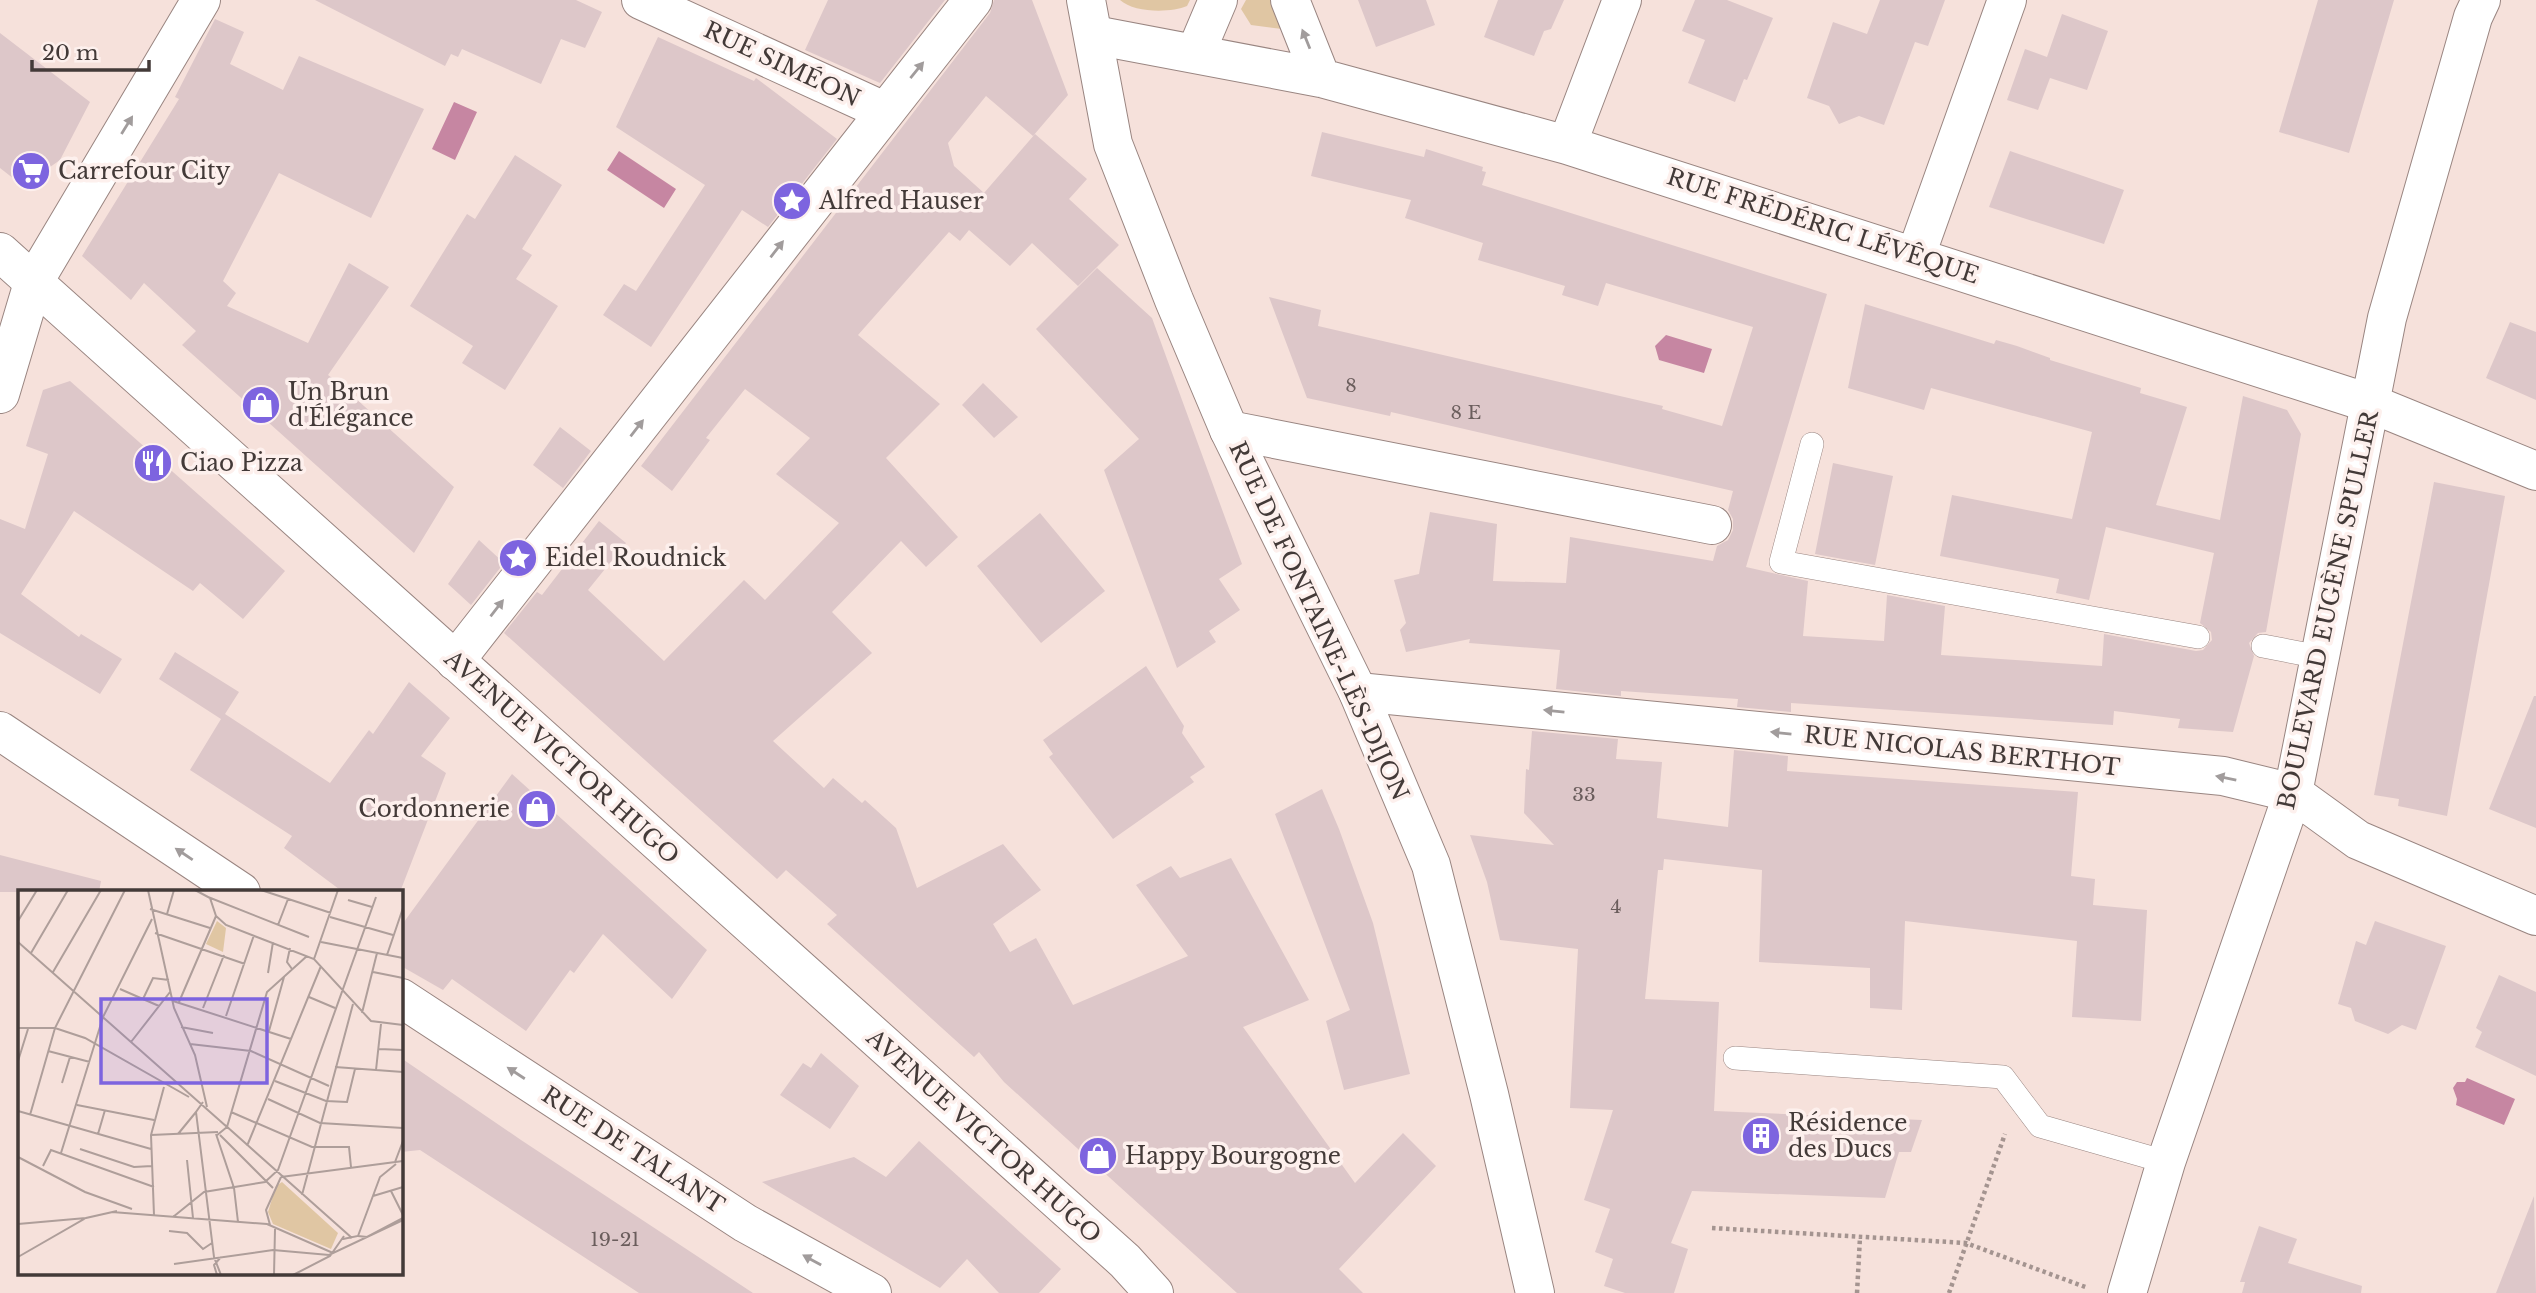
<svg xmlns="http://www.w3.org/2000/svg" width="2536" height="1293" viewBox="0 0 2536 1293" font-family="'Libre Baskerville',serif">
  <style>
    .green { fill: #e0c6a3 }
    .water { fill: #c686a2 }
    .building { fill: #ddc7c9 }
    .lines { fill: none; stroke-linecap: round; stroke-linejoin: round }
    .lane-casing { stroke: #998581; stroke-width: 24 }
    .street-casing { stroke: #998581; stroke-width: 40 }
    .secondary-casing { stroke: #998581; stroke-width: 40 }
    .path { stroke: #a49490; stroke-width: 4.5; stroke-dasharray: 3.5 3.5; stroke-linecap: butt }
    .lane { stroke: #fff; stroke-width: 23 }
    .street { stroke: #fff; stroke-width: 38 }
    .secondary { stroke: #fff; stroke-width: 38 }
    .oneway { fill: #a19c9c }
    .labels { text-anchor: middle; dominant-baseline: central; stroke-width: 7; stroke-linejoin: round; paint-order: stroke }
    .number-label { font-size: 19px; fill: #6a5d5c }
    .street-label { font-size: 23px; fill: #433a38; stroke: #fdf0ed }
    .poi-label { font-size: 23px; fill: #433a38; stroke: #fdf0ed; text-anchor: start }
    .inset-road { fill: none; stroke: #ae9e9a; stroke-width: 2 }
    .view { fill: #7d64df; fill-opacity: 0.15; stroke: #7d64df; stroke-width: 3.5 }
    .inset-edge { fill: none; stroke: #433a38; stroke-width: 3.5 }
  </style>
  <rect width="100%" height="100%" fill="#f6e1db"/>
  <!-- green -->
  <path class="green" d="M1120,0H1190L1187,6C1171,13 1134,13 1120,0Z
    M1246,0H1278L1290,30L1251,25L1241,9Z"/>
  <!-- water -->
  <path class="water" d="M454,102L477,112L455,160L432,149Z
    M619,151L676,189L664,208L607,170Z
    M1666,335L1712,349L1704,373L1659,360L1655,346Z
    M2467,1078L2515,1099L2504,1125L2456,1105L2457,1099L2453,1088L2457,1082H2465Z"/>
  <!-- building -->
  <path class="building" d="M315,0H576L602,12L585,48L561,39L541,84L462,49L458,57L451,54L445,66Z
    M828,0H945L880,83L805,50Z
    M994,0H1032L1068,95L1033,136L986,96L948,143L954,166L984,193L1035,134L1087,179L1069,199L1119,245L1078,286L1032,243L1010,266L969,230L960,241L949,232L858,335L940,404L886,458L958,537L926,567L901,541L832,612L872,653L773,741L824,788L833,778L862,803L865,800L896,828L917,888L1003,844L1041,890L993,924L1010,952L1036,938L1073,1005L1188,956L1136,885L1171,866L1180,878L1231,858L1309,1000L1243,1027L1355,1183L1403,1133L1436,1166L1339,1269L1363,1293H1237L1004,1082L979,1052L974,1057L827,924L837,915L786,870L777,879L504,633L537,592L542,595L599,521L626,543L588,590L664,661L744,580L765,600L839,523L776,474L810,438L745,389L706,438L710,440L672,491L641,466L990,13Z
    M1358,0H1426L1435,25L1376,47Z
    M1498,0H1564L1551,29L1544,31L1534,56L1484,37Z
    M1695,0H1727L1773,18L1747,80L1744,79L1735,102L1688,83L1705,40L1682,31Z
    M1880,0H1945L1928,46L1915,42L1884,125L1859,116L1839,124L1829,106L1807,98L1833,22L1867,34Z
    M2318,0H2394L2349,153L2279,132Z
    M2062,14L2108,31L2087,90L2050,78L2038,110L2007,100L2025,49L2047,57Z
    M215,19L244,32L230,64L283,90L299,56L424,109L371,218L279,173L223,281L236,293L227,306L308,343L349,263L389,287L328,375L356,395L354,397L454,487L414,553L182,345L196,331L144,283L131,300L82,256L179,99L175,97Z
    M0,33L90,102L60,160L23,186L0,168Z
    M658,37L754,81L756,78L837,139L768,227L742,210L651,347L603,315L624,284L636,291L705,185L616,127Z
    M1322,132L1424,157L1426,149L1483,167L1482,171L1486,172L1482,185L1827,294L1746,567L1808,581L1803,636L1884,641L1887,595L1945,606L1941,655L2102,666L2104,634L2196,651L2203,650L2212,640L2211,632L2200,623L2214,553L2106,527L2089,600L2056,593L2059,579L1940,556L1952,495L2072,519L2092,432L1931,388L1924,410L1848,388L1865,304L1994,344L1996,340L2017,346L2050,358V360L2141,388L2140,393L2187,407L2156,505L2220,520L2243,396L2287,410L2301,434L2266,632L2258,633L2249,643L2254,656L2233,732L2178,728L2180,719L2114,711L2113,725L1791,703V712L1737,707L1738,699L1621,691V696L1556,689L1560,650L1469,643L1470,639L1406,652L1400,630L1406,623L1394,580L1419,574L1430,512L1497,524L1493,581L1566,583L1570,537L1713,561L1717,546L1728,540L1733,530V519L1728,510L1733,491L1391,412L1390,416L1307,398L1269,297L1321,310L1318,326L1663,406L1662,409L1722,426L1753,327L1606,283L1598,306L1562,295L1565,286L1478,260L1483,243L1405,218L1411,200L1311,176Z
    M2010,151L2124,190L2104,244L1989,207Z
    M515,155L562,185L522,249L532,255L516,279L558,306L505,390L462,363L473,346L410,306L467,214L475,219Z
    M1097,268L1152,318L1242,564L1219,579L1240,610L1209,631L1216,642L1177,668L1104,470L1139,439L1036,329Z
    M2510,322L2536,332V400L2486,378Z
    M70,381L285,571L243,619L200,583L193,591L74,511L21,594L79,637L81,634L122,659L100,694L0,633V519L25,529L48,454L26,446L43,390Z
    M983,383L1018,417L994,438L962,405Z
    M560,427L591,451L563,488L533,465Z
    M1833,463L1893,476L1875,565L1815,554Z
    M2434,482L2505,496L2447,816L2398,806L2399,799L2374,795Z
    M1040,513L1105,591L1041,643L977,566Z
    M479,540L504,563L471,605L448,584Z
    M175,652L239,692L225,714L330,783L369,730L373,734L409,682L450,718L421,756L446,773L400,892H343L284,848L292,836L190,770L221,719L159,679Z
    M1146,666L1184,726L1182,733L1205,767L1190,777L1194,782L1113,839L1049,757L1053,754L1043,740Z
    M2534,696H2536V828L2489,809Z
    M1532,731L1618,739L1616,759L1662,762L1657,818L1728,827L1734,750L1788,756L1787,771L2078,792L2071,876L2095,879L2093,905L2147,910L2141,1021L2072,1017L2077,941L1905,921L1902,1010L1870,1008V968L1759,962L1762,870L1664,859L1663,870H1658L1645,999L1719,1002L1714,1111L1922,1120L1911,1152H1899L1885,1198L1692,1191L1671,1243L1688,1249L1674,1293H1625L1604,1286L1613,1259L1595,1252L1610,1209L1584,1200L1613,1110L1570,1108L1578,949L1500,940L1487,882L1470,835L1554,845L1524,813L1526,769L1529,770Z
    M512,774L707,950L672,999L603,934L574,973L570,970L526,1031L452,979L443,990L401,966V926Z
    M1322,789L1339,829L1373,923L1410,1074L1344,1090L1326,1021L1350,1010L1275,814Z
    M0,855L101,881L99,892H0Z
    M2375,921L2446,946L2416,1030L2402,1025L2388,1034L2355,1021L2351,1008L2338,1004L2356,941L2366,945Z
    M2499,975L2536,992V1076L2475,1047L2482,1032L2476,1028Z
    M821,1053L859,1086L830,1129L780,1095L803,1063L811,1068Z
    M401,1058L521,1140L753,1293H639L420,1150L401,1152Z
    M919,1141L1061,1269L1039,1293H999L967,1259L940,1288L762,1182L854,1157L886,1177Z
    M2534,1196L2536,1293H2496Z
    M2259,1226L2297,1239L2288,1263L2362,1286L2361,1293H2242L2245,1282H2240Z"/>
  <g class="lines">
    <!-- lane casing -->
    <g class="lane-casing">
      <path id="lane" d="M1812,444L1781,562L2198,637
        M2263,646L2320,657
        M1735,1058L2003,1077L2040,1126L2166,1162"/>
    </g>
    <!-- street casing -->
    <g class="street-casing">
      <path id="street" d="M641,0L884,111
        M1290,0L1321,78
        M1094,35L1321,78L1567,145L2372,404L2536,471
        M1196,52L1218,0
        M1567,145L1622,0
        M1916,255L2007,0
        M0,394L33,283L201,0
        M1229,430L1712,525
        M455,661L973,0
        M1358,692L2223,776L2293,793L2358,840L2536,916
        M0,731L241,892
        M401,998L745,1223L872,1293
        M2127,1293L2166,1162L2293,793L2387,318L2473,17L2481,0"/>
    </g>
    <!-- secondary casing -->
    <g class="secondary-casing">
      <path id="secondary" d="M1086,0L1113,144L1174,300L1229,430L1358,692L1431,865L1489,1094L1535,1293
        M0,252L1125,1261L1154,1293"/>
    </g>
    <!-- path -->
    <path class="path" d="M1712,1228L1966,1243L2088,1288
      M1857,1293L1860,1237
      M1949,1293L2005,1134"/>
    <!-- lane -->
    <use href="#lane" class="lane"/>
    <!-- street -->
    <use href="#street" class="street"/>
    <!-- secondary -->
    <use href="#secondary" class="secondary"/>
  </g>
  <!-- one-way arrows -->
  <defs><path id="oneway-solid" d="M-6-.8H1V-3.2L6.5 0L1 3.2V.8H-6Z" transform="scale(1.75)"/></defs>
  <g class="oneway">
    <use href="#oneway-solid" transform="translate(1306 39) rotate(-112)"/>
    <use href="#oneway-solid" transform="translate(917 70) rotate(-51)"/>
    <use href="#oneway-solid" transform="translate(127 125) rotate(-58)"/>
    <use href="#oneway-solid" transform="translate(777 249) rotate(-52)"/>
    <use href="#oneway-solid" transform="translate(637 428) rotate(-52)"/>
    <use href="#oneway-solid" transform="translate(497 608) rotate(-52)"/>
    <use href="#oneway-solid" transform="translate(1554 711) rotate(-174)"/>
    <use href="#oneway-solid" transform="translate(1781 733) rotate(-174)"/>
    <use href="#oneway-solid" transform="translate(2226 778) rotate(-169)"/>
    <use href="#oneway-solid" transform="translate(184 854) rotate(-146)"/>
    <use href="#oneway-solid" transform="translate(516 1073) rotate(-147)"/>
    <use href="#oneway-solid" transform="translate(812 1260) rotate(-151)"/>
  </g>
  <!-- icons -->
  <defs>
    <g id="supermarket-disc" transform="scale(2.0125)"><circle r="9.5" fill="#7d64df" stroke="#fdf0ed"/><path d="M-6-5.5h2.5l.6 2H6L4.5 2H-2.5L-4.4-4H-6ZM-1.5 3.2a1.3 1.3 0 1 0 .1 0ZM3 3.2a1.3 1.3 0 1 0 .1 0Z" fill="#fff"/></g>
    <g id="sight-disc" transform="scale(2.0125)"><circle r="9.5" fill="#7d64df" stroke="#fdf0ed"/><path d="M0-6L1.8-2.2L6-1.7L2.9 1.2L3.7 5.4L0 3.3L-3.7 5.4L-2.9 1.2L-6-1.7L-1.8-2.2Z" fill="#fff"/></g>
    <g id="shop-disc" transform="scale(2.0125)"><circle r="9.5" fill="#7d64df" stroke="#fdf0ed"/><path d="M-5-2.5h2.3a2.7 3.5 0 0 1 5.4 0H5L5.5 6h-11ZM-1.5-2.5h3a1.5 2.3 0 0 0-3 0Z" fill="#fff"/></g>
    <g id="restaurant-disc" transform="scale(2.0125)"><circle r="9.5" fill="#7d64df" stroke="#fdf0ed"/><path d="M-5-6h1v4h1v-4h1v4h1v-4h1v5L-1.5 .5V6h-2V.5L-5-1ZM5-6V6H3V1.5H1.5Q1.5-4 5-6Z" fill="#fff"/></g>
    <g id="building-disc" transform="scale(2.0125)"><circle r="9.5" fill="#7d64df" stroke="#fdf0ed"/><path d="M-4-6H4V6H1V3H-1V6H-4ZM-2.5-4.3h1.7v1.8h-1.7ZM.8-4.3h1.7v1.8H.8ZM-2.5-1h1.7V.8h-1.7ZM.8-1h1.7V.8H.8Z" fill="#fff"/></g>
  </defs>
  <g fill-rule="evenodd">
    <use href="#supermarket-disc" x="31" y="171"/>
    <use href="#sight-disc" x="792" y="201"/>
    <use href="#shop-disc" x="261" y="405"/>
    <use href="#restaurant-disc" x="153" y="463"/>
    <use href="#sight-disc" x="518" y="558"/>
    <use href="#shop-disc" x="537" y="809"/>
    <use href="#building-disc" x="1761" y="1136"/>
    <use href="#shop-disc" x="1098" y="1156"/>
  </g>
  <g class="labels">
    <!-- number labels -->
    <g class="number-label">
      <text x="1351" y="385">8</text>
      <text x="1466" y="412">8 E</text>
      <text x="1584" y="794">33</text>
      <text x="1616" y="906">4</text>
      <text x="615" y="1239">19-21</text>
    </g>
    <!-- street labels -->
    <g class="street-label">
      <text transform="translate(782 64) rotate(25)">RUE SIMÉON</text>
      <text transform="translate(1823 226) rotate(18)">RUE FRÉDÉRIC LÉVÊQUE</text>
      <text transform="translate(2328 610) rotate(-78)">BOULEVARD EUGÈNE SPULLER</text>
      <text transform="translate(1319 621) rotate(65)">RUE DE FONTAINE-LÈS-DIJON</text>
      <text transform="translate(1962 751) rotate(6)">RUE NICOLAS BERTHOT</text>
      <text transform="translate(562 757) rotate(42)">AVENUE VICTOR HUGO</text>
      <text transform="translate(984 1136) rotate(42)">AVENUE VICTOR HUGO</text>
      <text transform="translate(633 1150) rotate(33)">RUE DE TALANT</text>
    </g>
    <!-- poi labels -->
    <g class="poi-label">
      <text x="58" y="171">Carrefour City</text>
      <text x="819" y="201">Alfred Hauser</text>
      <text x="288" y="392">Un Brun<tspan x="288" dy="26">d'Élégance</tspan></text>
      <text x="180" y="463">Ciao Pizza</text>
      <text x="545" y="558">Eidel Roudnick</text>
      <text x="510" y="809" text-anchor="end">Cordonnerie</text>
      <text x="1788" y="1123">Résidence<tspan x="1788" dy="26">des Ducs</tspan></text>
      <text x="1125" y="1156">Happy Bourgogne</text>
    </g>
  </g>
  <!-- overview -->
  <g transform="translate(18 890)">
    <rect width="385" height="385" fill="#f6e1db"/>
    <path d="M199,31L208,38L205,62L188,54ZM264,292L320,343L313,359L255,334L250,322L258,296Z" fill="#e0c6a3"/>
    <path class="inset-road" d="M130,0L156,118L177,165L189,217M177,0L192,8L198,26L208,35L296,69L353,131L385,135M243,0L313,23M190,7L291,47M330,10L354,17M132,19L192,38M149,24L156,0M312,27L375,45M0,31L19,0M260,35L270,9M137,43L227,74M0,52L209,237M303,52L385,68M272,58L269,72L274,79M13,63L50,0M369,65L385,18M296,69L320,0M35,82L83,0M355,82L385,88M250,83L255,52M102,99L141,116M291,107L317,118M125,109L135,88L151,90M155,111L273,149M161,112L198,26M185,118L206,65M344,123L359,63M208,126L236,45M163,137L195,143M0,138H37L67,148L171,207M251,141L266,87M113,152L152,102M172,154L233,161L311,196M361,159L385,160M30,161L72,172M0,171L10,139M317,177L385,182M358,180L363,134M257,191L308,211L329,212L337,179M44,193L52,167M250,209L302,233L385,238M185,212L178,222L196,367L203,385M59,215L136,230M0,221L133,259M213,222L294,257H331L333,277M12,225L37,138L107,0M207,235L334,348M80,244L87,220M160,244L178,222M198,244L216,298L220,332M133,245L200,242M202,245L255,298M198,246L209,237L249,102L289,66M229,256L303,76M62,259L116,277L134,276M43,263L85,127L134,29M0,267L67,302L114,319M169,270L175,328M377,272L385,251M25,276L33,260L136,297M263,287L385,271M373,301L385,325M284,305L335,114M355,306L385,297M94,322L249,334L315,363M136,325L133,245L146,197M155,327L186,302L247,292L260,280L358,7M0,334L68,328M252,335L248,320L263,287M151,341L169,343L185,359L194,353M340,346L349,347L385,328M325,349L340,346L362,287L378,274M0,367L68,328L99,321M156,374L255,360L311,365L385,330M199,385L196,375L203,367M256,385L257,339M275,385L312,366L326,346"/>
    <path class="view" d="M83,109H249V193H83Z"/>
    <rect width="385" height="385" class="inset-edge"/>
  </g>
  <!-- scale -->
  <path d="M32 60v10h117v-10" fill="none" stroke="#433a38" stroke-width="3.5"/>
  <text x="42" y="60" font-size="21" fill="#433a38" stroke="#fdf0ed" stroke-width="5" paint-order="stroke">20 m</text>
</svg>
